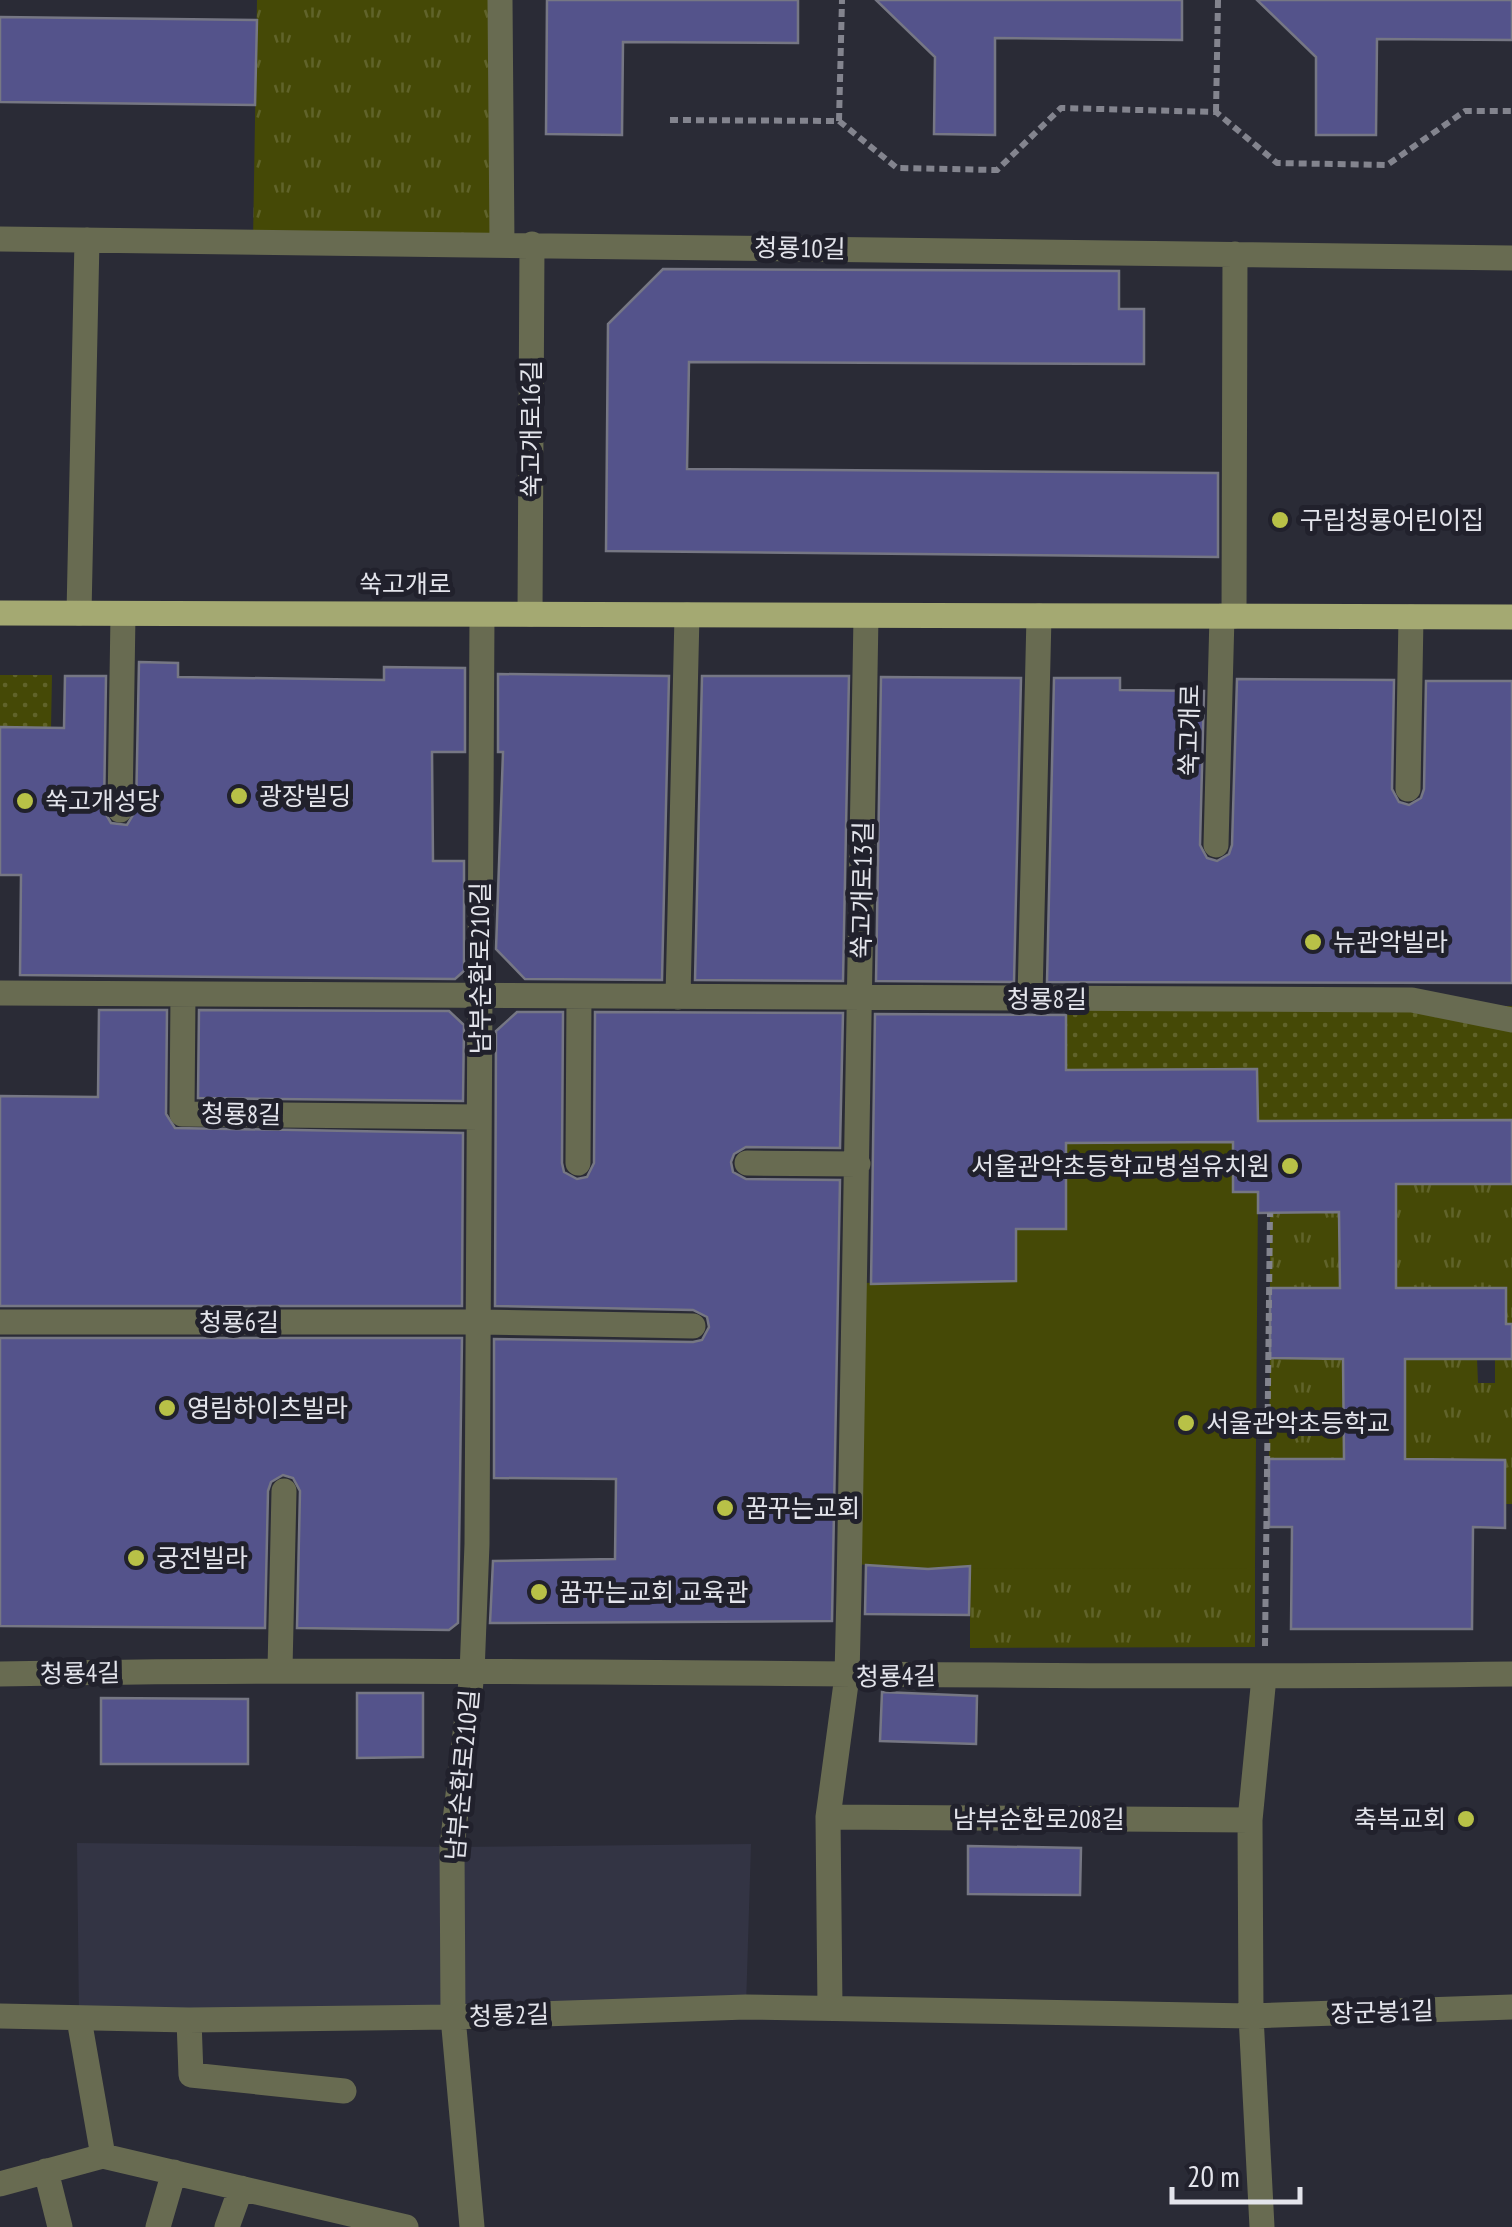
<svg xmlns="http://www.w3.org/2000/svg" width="1512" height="2227" viewBox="0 0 1512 2227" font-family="'PT Sans Narrow','Noto Sans KR',sans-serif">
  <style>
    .built { fill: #333444 }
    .grass { fill: url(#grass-dots) }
    .park { fill: url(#park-tufts) }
    .pitch { fill: #454906 }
    .building { fill: #54538b; stroke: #767784; stroke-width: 2.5 }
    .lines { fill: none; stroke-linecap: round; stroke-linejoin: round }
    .path { stroke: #83848e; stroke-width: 6; stroke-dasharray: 8 5; stroke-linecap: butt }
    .minor { stroke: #686b51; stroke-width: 25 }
    .major { stroke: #a4a972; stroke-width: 25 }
    .poi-dot { fill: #b8c147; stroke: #21212c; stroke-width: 4 }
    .labels { text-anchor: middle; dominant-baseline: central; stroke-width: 10; stroke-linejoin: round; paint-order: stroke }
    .street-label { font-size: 25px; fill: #e3e4eb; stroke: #21212c }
    .poi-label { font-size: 25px; fill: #e3e4eb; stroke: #21212c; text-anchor: start }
  </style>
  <defs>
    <pattern id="grass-dots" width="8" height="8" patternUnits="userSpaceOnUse" patternTransform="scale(2.5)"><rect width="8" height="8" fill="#454906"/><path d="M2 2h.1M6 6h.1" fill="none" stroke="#60632a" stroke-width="1.8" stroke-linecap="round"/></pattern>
    <pattern id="park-tufts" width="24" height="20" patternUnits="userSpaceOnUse" patternTransform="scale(2.5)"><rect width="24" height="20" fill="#454906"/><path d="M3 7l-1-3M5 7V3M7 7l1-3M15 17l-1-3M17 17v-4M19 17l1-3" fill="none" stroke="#60632a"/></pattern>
  </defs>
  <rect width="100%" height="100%" fill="#2a2b36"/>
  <!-- built -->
  <path class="built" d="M77,1843L452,1847L751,1844L746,2007L79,2019Z"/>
  <!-- grass -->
  <path class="grass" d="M0,675H52L51,728L0,727Z
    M1067,1001L1409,1008L1512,1006V1120L1258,1121L1257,1069L1066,1070Z"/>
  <!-- park -->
  <path class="park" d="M257,0H502L513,244L253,241Z
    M1512,1183V1324H1506L1505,1288H1270V1213L1360,1184Z
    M1270,1358L1477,1359L1478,1383H1495V1359H1512V1504H1505L1504,1460L1269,1459Z
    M970,1566L1255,1568V1647L970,1648Z"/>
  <!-- pitch -->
  <path class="pitch" d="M1233,1142L1258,1192L1255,1568L928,1569L854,1564L857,1283L1016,1281V1229H1066V1143Z"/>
  <!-- building -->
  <path class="building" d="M547,0H798V43L623,42L622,135L546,134Z
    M876,0H1182V40L995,38V135L934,134L935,57Z
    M1257,0H1512V40L1377,39L1376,135H1316V57Z
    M0,17L257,20L255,105L0,102Z
    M663,269L1119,271V309H1144V364L689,362L687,469L1218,473V557L606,551L608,324Z
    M139,662L178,663V677L384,680V667L465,668V752H432L433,861H464V971L455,979L20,975L21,875H0V727L64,728L65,676H106L104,811L111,823L127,825L136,810Z
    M498,674L669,676L662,980L525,979L496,949L503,752H498Z
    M702,676H849L843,981L695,980Z
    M881,677L1021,678L1014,982L876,981Z
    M1054,678H1120V690L1204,691L1200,845L1207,858L1217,861L1229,854L1232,845L1237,679L1394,680L1392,789L1399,802L1409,805L1421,798L1424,789L1426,681H1512V983L1047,982Z
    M99,1010H167L166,1114L175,1128L463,1133L462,1306H0V1096L98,1097Z
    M199,1010L449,1011L464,1025L463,1101L198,1098Z
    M517,1012H563L562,1163L564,1172L577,1179L587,1177L594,1163L595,1012L843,1013L840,1148L746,1147L734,1154L731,1162L733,1172L746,1179L840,1180L832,1621L490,1623L493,1561L615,1559L616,1479L494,1478V1339L693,1342L702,1340L709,1327L707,1317L693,1310L495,1306L496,1031Z
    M875,1014L1066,1015V1070L1257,1069L1258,1121L1512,1120V1184H1396V1288H1506V1324H1512V1359H1405V1459L1505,1460V1528L1473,1527L1472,1629H1291L1292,1527H1269V1459H1344L1343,1359L1270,1358V1288H1340L1339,1212L1258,1213V1192H1233V1142L1066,1143V1229H1016V1281L871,1284Z
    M0,1338H462L458,1623L449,1630L297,1628L300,1491L293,1478L283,1475L271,1482L268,1491L265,1628L0,1626Z
    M866,1565L928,1569L970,1566L969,1615L865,1614Z
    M882,1692L977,1696L976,1744L880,1741Z
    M357,1693H423V1757L357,1758Z
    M101,1698L248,1699V1764H101Z
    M968,1846L1081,1848L1080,1895L968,1894Z"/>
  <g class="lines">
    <!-- path -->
    <path class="path" d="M1216,112L1218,0
      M670,120L839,121L897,168L997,170L1061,108L1216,112L1277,163L1387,165L1465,111H1512
      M839,121L842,0
      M1265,1646L1270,1213"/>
    <!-- minor -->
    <path class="minor" d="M500,0L502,244
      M0,239L1512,258
      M79,613L87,240
      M530,614L532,244
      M1234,616L1235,254
      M1408,789L1411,617
      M120,810L123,614
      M1216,845L1222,616
      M0,993L1412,1000L1512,1020
      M183,994L182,1114L479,1117
      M678,997L687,615
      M1030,998L1039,616
      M578,1163L579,996
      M747,1163L858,1164
      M0,1322H479L693,1326
      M280,1669L284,1491
      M0,1674C504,1665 1008,1681 1512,1674
      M828,1817L1250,1820
      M830,2008L828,1817L847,1676L849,1590L866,616
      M0,2016L189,2020L453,2017L746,2007L1251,2016L1512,2007
      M79,2019L103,2156
      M189,2020L191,2075L344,2091
      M46,2171L60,2227
      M0,2184L103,2156L406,2227
      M158,2227L174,2172
      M227,2227L241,2188
      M472,2227L453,2017L452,1847L472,1673L477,1544L482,615
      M1262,2227L1251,2016L1250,1820L1264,1677"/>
    <!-- major -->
    <path class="major" d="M0,613L1512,617"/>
  </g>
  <!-- markers -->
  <g class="poi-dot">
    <circle cx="1280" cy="520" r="10"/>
    <circle cx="239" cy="796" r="10"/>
    <circle cx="25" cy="801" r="10"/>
    <circle cx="1313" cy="942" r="10"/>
    <circle cx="1290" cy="1166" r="10"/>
    <circle cx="167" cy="1408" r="10"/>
    <circle cx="1186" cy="1423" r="10"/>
    <circle cx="725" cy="1508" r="10"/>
    <circle cx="136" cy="1558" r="10"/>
    <circle cx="539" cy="1592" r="10"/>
    <circle cx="1466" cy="1819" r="10"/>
  </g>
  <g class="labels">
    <!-- street labels -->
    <g class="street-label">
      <text transform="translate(800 248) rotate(1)">청룡10길</text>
      <text transform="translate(531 429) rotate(-90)">쑥고개로16길</text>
      <text x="405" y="584">쑥고개로</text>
      <text transform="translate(1189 730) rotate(-89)">쑥고개로</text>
      <text transform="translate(862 890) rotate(-89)">쑥고개로13길</text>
      <text transform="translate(480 968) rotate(-90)">남부순환로210길</text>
      <text x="1047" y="999">청룡8길</text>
      <text transform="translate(241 1114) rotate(1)">청룡8길</text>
      <text x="239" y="1322">청룡6길</text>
      <text transform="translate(80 1673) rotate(-1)">청룡4길</text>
      <text transform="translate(896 1676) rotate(-1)">청룡4길</text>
      <text transform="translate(462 1775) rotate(-85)">남부순환로210길</text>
      <text x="1039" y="1819">남부순환로208길</text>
      <text transform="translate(1382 2012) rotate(-2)">장군봉1길</text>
      <text transform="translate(509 2015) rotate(-2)">청룡2길</text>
    </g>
    <!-- poi labels -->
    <g class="poi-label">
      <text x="1300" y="520">구립청룡어린이집</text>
      <text x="259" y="796">광장빌딩</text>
      <text x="45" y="801">쑥고개성당</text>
      <text x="1333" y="942">뉴관악빌라</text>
      <text x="1270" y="1166" text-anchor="end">서울관악초등학교병설유치원</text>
      <text x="187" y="1408">영림하이츠빌라</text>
      <text x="1206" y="1423">서울관악초등학교</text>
      <text x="745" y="1508">꿈꾸는교회</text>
      <text x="156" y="1558">궁전빌라</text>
      <text x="559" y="1592">꿈꾸는교회 교육관</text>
      <text x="1446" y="1819" text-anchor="end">축복교회</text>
    </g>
  </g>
  <!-- scale -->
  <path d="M1172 2187v15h128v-15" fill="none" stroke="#e3e4eb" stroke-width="5"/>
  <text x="1187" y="2187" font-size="30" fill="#e3e4eb" stroke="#21212c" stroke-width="8" paint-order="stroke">20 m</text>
</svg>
